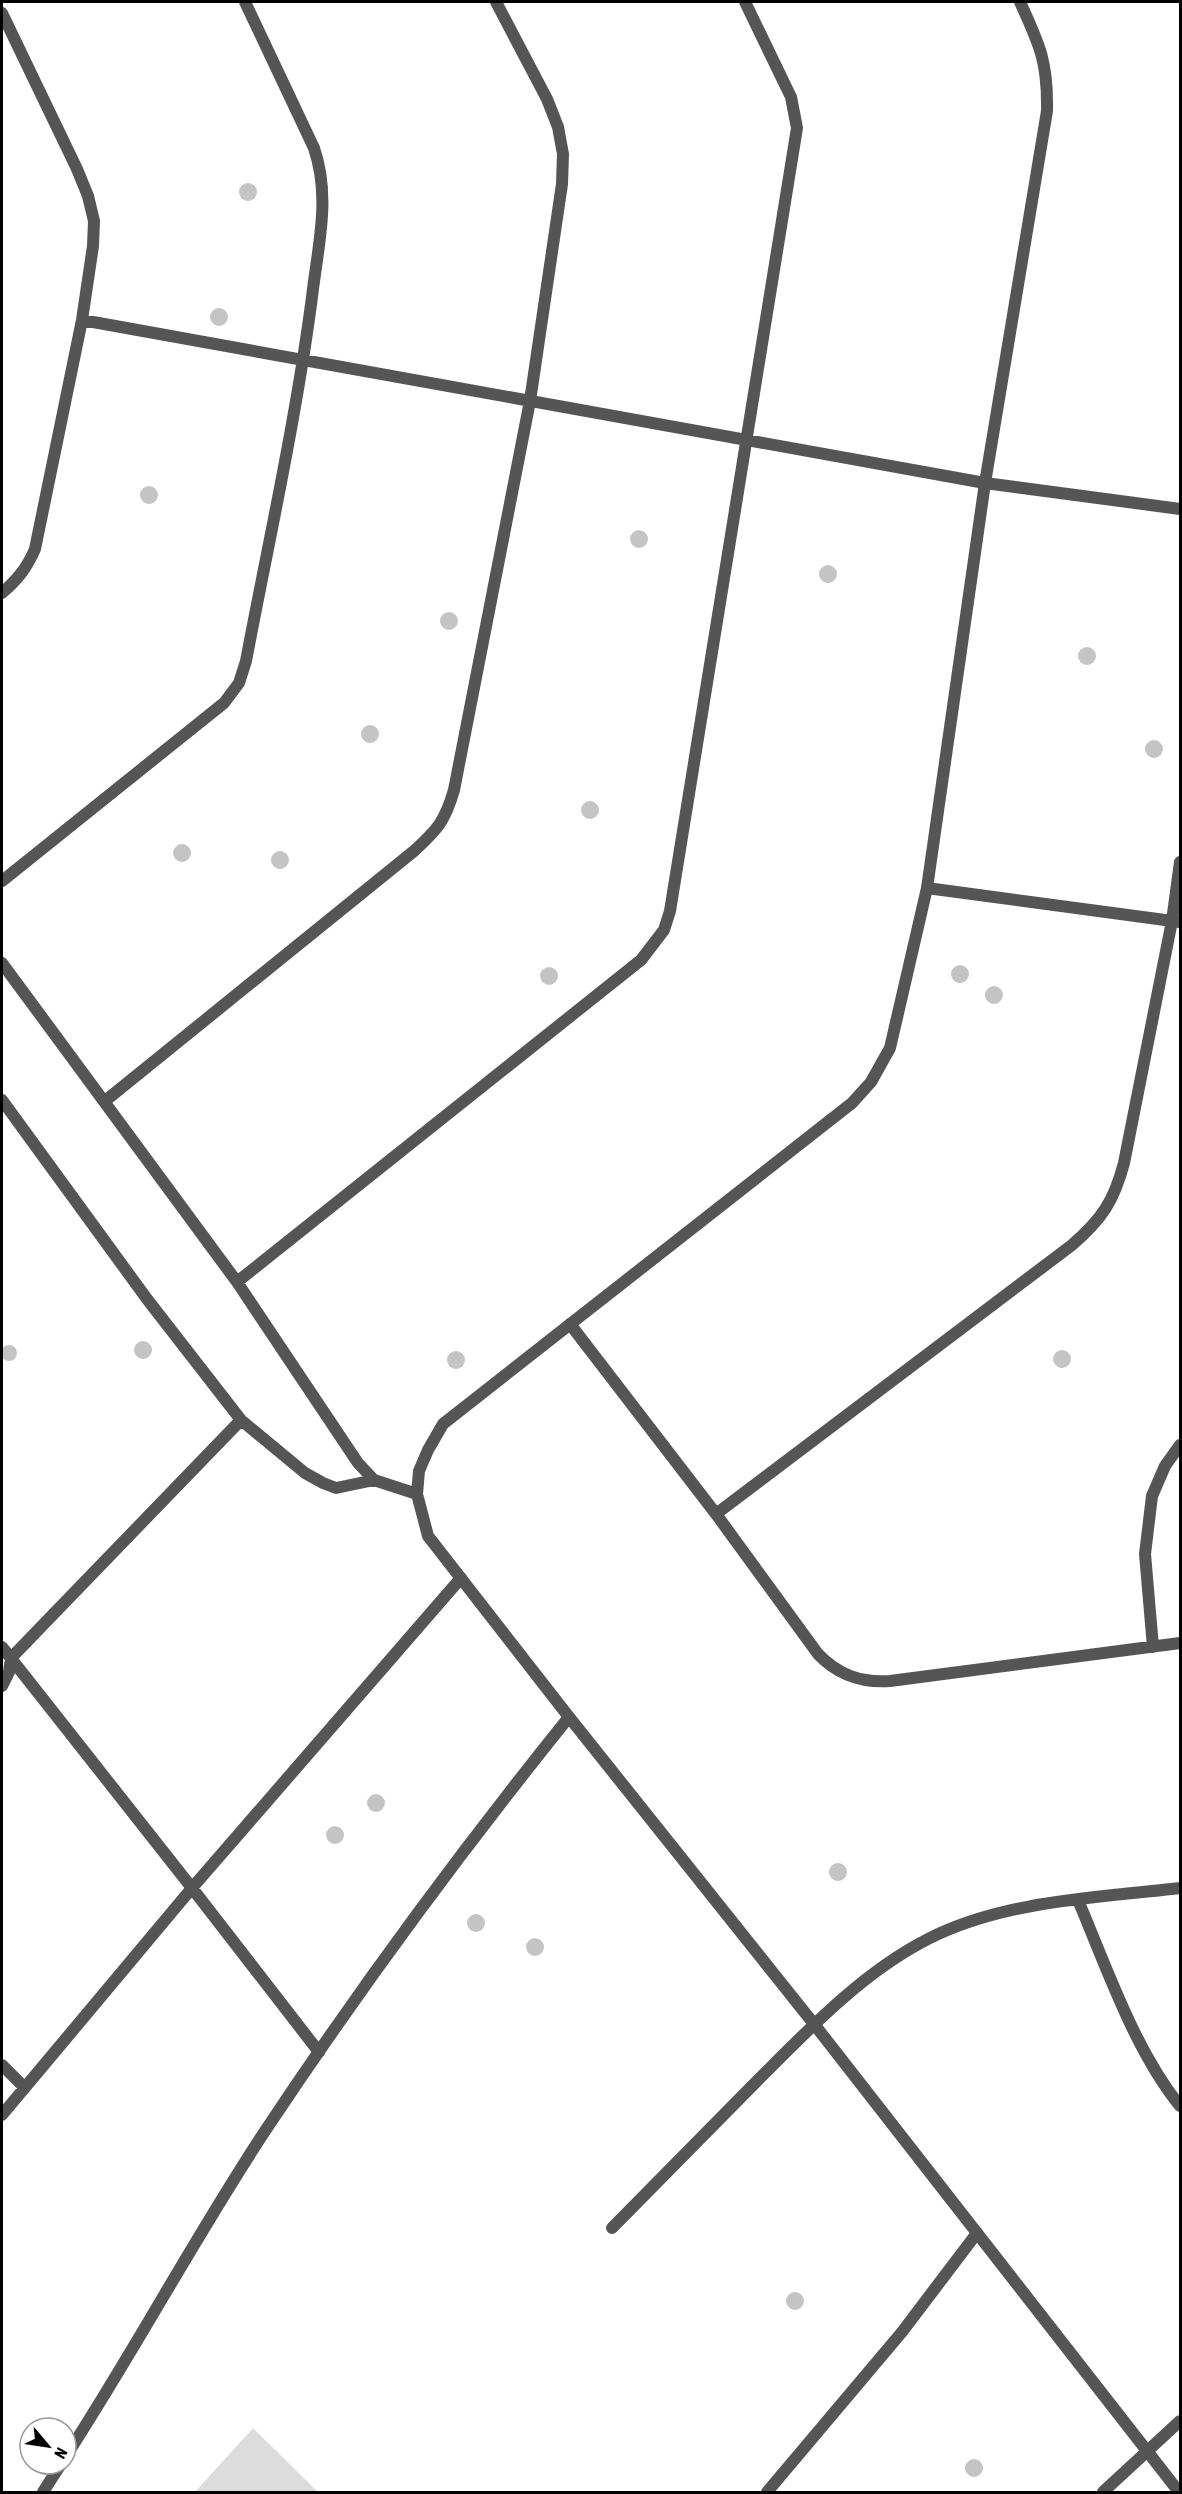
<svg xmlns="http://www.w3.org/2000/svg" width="1182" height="2494" viewBox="0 0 1182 2494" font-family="'Asap Condensed',sans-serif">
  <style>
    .green { fill: #dcdcdc }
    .building { fill: #c4c4c4 }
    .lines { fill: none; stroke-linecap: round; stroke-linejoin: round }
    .minor { stroke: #555; stroke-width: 12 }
    .tertiary { stroke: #555; stroke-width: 12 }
  </style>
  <rect width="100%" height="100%" fill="#fff"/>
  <!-- green -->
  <path class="green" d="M253,2428L318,2492H195Z"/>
  <!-- building -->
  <path class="building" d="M239 192a9 9 0 1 1 18 0a9 9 0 1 1-18 0Z
    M210 317a9 9 0 1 1 18 0a9 9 0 1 1-18 0Z
    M140 495a9 9 0 1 1 18 0a9 9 0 1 1-18 0Z
    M630 539a9 9 0 1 1 18 0a9 9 0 1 1-18 0Z
    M819 574a9 9 0 1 1 18 0a9 9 0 1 1-18 0Z
    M440 621a9 9 0 1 1 18 0a9 9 0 1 1-18 0Z
    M1078 656a9 9 0 1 1 18 0a9 9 0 1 1-18 0Z
    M361 734a9 9 0 1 1 18 0a9 9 0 1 1-18 0Z
    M1145 749a9 9 0 1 1 18 0a9 9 0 1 1-18 0Z
    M581 810a9 9 0 1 1 18 0a9 9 0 1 1-18 0Z
    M173 853a9 9 0 1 1 18 0a9 9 0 1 1-18 0Z
    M271 860a9 9 0 1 1 18 0a9 9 0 1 1-18 0Z
    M951 974a9 9 0 1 1 18 0a9 9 0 1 1-18 0Z
    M540 976a9 9 0 1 1 18 0a9 9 0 1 1-18 0Z
    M985 995a9 9 0 1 1 18 0a9 9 0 1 1-18 0Z
    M134 1350a9 9 0 1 1 18 0a9 9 0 1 1-18 0Z
    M1 1353a8 8 0 1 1 16 0a8 8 0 1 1-16 0Z
    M1053 1359a9 9 0 1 1 18 0a9 9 0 1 1-18 0Z
    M447 1360a9 9 0 1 1 18 0a9 9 0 1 1-18 0Z
    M367 1803a9 9 0 1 1 18 0a9 9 0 1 1-18 0Z
    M326 1835a9 9 0 1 1 18 0a9 9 0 1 1-18 0Z
    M829 1872a9 9 0 1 1 18 0a9 9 0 1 1-18 0Z
    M467 1923a9 9 0 1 1 18 0a9 9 0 1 1-18 0Z
    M526 1947a9 9 0 1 1 18 0a9 9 0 1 1-18 0Z
    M786 2301a9 9 0 1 1 18 0a9 9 0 1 1-18 0Z
    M965 2468a9 9 0 1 1 18 0a9 9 0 1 1-18 0Z"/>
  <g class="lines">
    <!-- minor -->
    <path class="minor" d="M2,13L77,169L88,196L94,221L93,246L82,320L35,549C27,568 17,580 2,593
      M82,320L985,483L1180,509
      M2,881L224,703L239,683L246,661C269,540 296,419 312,297C318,245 331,198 314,148L245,2
      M927,888L1180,922
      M2,963L237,1282L358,1463L374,1480L417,1494
      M2,1100L147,1299L241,1420L305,1473L323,1483L336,1488L374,1480
      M105,1101L414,851C438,829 445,821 454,790L530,401L562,184L563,154L558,127L547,99L496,2
      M237,1282L641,960L664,930L670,911L797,128L791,97L745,2
      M570,1324L716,1514L818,1654C838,1675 861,1683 890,1681L1180,1643
      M716,1514L1072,1245C1102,1219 1114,1201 1124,1163L1172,921L1180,862
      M2,1647L192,1888L319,2052
      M1153,1647L1145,1554L1152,1496L1165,1466L1180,1445
      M2,1686L9,1672L11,1658L241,1420
      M1078,1900C1106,1966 1135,2051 1180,2106
      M2,2065L24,2087
      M2,2115L192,1888L461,1578
      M612,2228C660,2179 709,2130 758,2080C809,2029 863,1972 928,1939C1005,1900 1097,1898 1180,1888
      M767,2492L902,2332L977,2233
      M1103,2492L1180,2421"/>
    <!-- tertiary -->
    <path class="tertiary" d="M1020,2C1040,45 1048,63 1047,111L985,483L927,888L890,1048L871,1082L852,1103L443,1424L428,1450L419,1471L417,1494L428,1536L569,1717L814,2024L1179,2492
      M66,2456C135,2350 195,2237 265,2131C360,1988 462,1850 569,1717
      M43,2492L61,2464"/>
  </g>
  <!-- border -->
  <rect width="1182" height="2494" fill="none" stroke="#000000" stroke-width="6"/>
  <!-- north arrow -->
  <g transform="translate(48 2446) rotate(119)"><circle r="28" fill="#ffffff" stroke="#999999" stroke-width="1.5"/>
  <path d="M0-4.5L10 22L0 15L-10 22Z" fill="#000000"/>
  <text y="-9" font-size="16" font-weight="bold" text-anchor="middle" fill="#000000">N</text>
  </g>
</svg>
